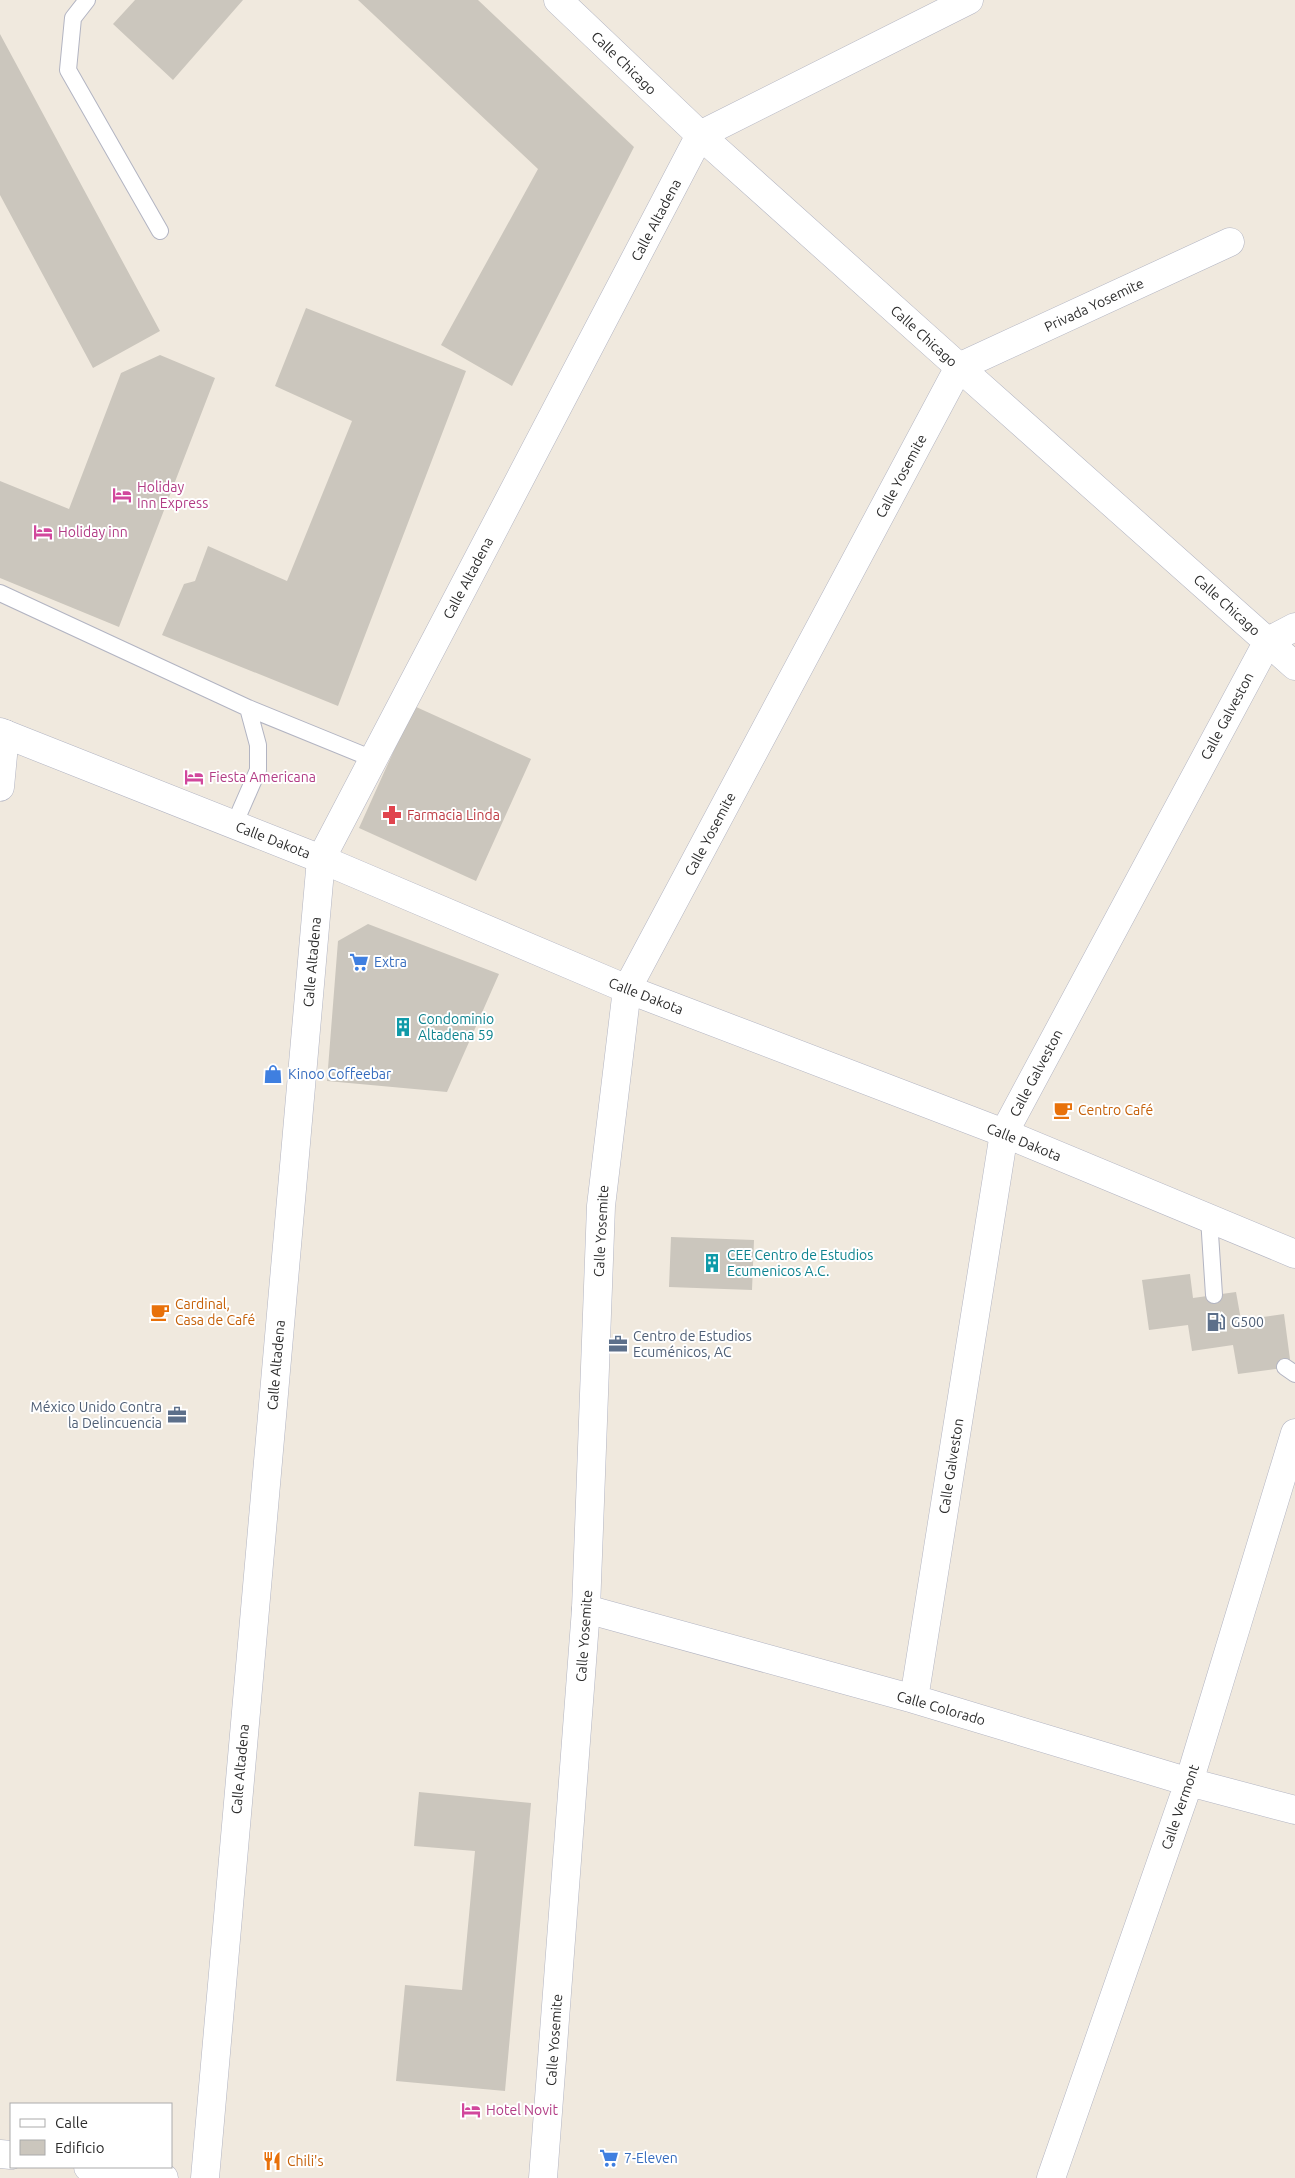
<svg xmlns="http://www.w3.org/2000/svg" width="1295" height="2178" viewBox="0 0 1295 2178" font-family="Ubuntu,sans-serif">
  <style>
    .building { fill: #cbc6bd }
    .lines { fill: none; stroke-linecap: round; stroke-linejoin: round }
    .lane-casing { stroke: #b2b4c2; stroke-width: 18 }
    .street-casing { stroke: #b2b4c2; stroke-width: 29 }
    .secondary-casing { stroke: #b2b4c2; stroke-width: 29 }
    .lane { stroke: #fff; stroke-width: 16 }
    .street { stroke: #fff; stroke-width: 28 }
    .secondary { stroke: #fff; stroke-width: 28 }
    .labels { text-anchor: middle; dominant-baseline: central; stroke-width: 4; stroke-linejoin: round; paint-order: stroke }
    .street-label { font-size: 14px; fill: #2d2d2d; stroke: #fff }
    .hotel-label { font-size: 14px; fill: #b23c85; stroke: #fff; text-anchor: start }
    .health-label { font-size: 14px; fill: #be3a42; stroke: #fff; text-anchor: start }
    .shop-label { font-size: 14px; fill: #366cbe; stroke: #fff; text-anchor: start }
    .culture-label { font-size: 14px; fill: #0d838f; stroke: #fff; text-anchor: start }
    .food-label { font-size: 14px; fill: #c56008; stroke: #fff; text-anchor: start }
    .service-label { font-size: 14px; fill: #4e5e75; stroke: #fff; text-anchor: start }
  </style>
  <rect width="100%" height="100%" fill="#f0e9de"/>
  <!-- building -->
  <path class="building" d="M135,0H243L173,80L113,24Z
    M358,0H478L634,147L512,386L441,345L538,169Z
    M0,34L160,331L93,368L0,195Z
    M306,308L466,371L338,706L162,635L184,584L195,581L208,546L287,581L352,421L275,386Z
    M160,355L215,378L119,627L0,578V481L69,509L121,373Z
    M414,706L531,759L476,881L359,828Z
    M368,924L499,974L447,1092L327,1081L338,941Z
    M671,1237L754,1240L752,1290L669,1287Z
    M1190,1274L1193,1298L1236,1292L1241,1320L1284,1314L1291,1367L1238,1374L1233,1345L1192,1351L1188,1325L1149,1330L1142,1280Z
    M419,1792L531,1803L505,2091L396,2081L405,1985L462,1990L475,1851L414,1846Z"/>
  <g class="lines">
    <!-- lane casing -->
    <g class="lane-casing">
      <path id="lane" d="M87,0L73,18L68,70L160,231
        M0,593L248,708
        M234,825L258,770V745L248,708L373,759
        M1209,1218L1214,1295
        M1285,1367L1295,1374"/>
    </g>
    <!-- street casing -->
    <g class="street-casing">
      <path id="street" d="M1230,242L959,367L1295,666
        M0,787L5,734
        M586,1609L914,1699L1189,1782L1295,1810
        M914,1699L1004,1133L1268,641L1295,627
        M205,2178L321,859L700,135L969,0
        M1051,2178L1189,1782L1295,1433"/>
    </g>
    <!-- secondary casing -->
    <g class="secondary-casing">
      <path id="secondary" d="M0,732L321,859L627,989L1004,1133L1295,1254
        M0,2154L11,2155
        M88,2167L164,2178
        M543,2178L586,1609L601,1206L627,989L959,367L700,135L558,0"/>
    </g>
    <!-- lane -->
    <use href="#lane" class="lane"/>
    <!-- street -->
    <use href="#street" class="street"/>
    <!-- secondary -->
    <use href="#secondary" class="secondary"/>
  </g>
  <!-- icons -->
  <defs>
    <g id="hotel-bare" transform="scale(1.5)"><path d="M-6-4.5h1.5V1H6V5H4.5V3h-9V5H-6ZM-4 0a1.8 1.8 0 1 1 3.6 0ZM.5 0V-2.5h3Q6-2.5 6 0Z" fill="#d1479c" stroke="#fff" stroke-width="2.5" paint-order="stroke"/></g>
    <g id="pharmacy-bare" transform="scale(1.5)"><path d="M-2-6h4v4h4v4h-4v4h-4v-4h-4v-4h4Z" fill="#e0444e" stroke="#fff" stroke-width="2.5" paint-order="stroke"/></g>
    <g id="supermarket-bare" transform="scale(1.5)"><path d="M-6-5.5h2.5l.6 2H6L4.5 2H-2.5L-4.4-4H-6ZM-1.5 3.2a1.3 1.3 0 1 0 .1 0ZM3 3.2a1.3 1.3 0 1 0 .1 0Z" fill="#3f7fe0" stroke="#fff" stroke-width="2.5" paint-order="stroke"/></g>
    <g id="building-bare" transform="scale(1.5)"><path d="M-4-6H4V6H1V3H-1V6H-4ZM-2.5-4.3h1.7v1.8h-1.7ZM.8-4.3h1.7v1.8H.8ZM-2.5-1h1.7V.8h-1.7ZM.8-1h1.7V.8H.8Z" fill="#0f9aa8" stroke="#fff" stroke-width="2.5" paint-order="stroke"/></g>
    <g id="shop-bare" transform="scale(1.5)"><path d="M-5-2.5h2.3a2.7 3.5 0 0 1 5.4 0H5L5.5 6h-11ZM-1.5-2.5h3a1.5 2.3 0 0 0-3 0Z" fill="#3f7fe0" stroke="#fff" stroke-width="2.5" paint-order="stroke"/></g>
    <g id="cafe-bare" transform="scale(1.5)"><path d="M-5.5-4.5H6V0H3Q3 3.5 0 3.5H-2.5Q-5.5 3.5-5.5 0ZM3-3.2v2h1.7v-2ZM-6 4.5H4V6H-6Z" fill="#e8710a" stroke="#fff" stroke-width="2.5" paint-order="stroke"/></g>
    <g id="fuel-bare" transform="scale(1.5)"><path d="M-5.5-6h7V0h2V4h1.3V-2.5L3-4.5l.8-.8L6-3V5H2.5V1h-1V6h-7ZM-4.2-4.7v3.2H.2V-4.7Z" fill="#5c6f8a" stroke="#fff" stroke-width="2.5" paint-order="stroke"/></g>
    <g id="office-bare" transform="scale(1.5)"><path d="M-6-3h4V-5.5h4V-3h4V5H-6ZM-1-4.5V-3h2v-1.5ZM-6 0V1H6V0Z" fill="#5c6f8a" stroke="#fff" stroke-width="2.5" paint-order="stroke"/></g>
    <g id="restaurant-bare" transform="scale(1.5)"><path d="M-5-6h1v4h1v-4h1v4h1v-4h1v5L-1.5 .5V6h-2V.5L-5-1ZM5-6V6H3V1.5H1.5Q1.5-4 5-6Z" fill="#e8710a" stroke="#fff" stroke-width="2.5" paint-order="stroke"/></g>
  </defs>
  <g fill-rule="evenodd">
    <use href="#hotel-bare" x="122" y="495"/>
    <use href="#hotel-bare" x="43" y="532"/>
    <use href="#hotel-bare" x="194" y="777"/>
    <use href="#pharmacy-bare" x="392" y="815"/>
    <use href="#supermarket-bare" x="359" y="962"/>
    <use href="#building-bare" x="403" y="1027"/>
    <use href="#shop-bare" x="273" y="1074"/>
    <use href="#cafe-bare" x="1063" y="1110"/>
    <use href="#building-bare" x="712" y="1263"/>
    <use href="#cafe-bare" x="160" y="1312"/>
    <use href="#fuel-bare" x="1216" y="1322"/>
    <use href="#office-bare" x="618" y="1344"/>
    <use href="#office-bare" x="177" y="1415"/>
    <use href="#hotel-bare" x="471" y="2110"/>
    <use href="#supermarket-bare" x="609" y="2158"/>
    <use href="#restaurant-bare" x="272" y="2161"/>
  </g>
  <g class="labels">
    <!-- street labels -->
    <g class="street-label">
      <text transform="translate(624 63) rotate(44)">Calle Chicago</text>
      <text transform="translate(656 220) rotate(-62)">Calle Altadena</text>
      <text transform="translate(1094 305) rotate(-25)">Privada Yosemite</text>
      <text transform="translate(924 336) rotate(42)">Calle Chicago</text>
      <text transform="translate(901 476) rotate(-62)">Calle Yosemite</text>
      <text transform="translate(468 578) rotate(-62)">Calle Altadena</text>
      <text transform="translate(1227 605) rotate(42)">Calle Chicago</text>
      <text transform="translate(1227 716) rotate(-62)">Calle Galveston</text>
      <text transform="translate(710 834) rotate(-62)">Calle Yosemite</text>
      <text transform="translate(273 840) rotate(21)">Calle Dakota</text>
      <text transform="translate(312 962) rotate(-85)">Calle Altadena</text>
      <text transform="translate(646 996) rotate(21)">Calle Dakota</text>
      <text transform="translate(1036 1073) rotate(-62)">Calle Galveston</text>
      <text transform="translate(1024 1142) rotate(22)">Calle Dakota</text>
      <text transform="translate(601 1231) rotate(-87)">Calle Yosemite</text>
      <text transform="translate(276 1365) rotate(-85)">Calle Altadena</text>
      <text transform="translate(951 1466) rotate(-81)">Calle Galveston</text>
      <text transform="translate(584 1636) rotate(-86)">Calle Yosemite</text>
      <text transform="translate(941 1708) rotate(16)">Calle Colorado</text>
      <text transform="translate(240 1769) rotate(-85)">Calle Altadena</text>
      <text transform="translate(1180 1807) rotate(-71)">Calle Vermont</text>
      <text transform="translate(554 2040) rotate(-86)">Calle Yosemite</text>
    </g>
    <!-- hotel labels -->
    <g class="hotel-label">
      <text x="137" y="487">Holiday<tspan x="137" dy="16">Inn Express</tspan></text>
      <text x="58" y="532">Holiday inn</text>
      <text x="209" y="777">Fiesta Americana</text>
      <text x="486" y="2110">Hotel Novit</text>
    </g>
    <!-- health labels -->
    <g class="health-label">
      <text x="407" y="815">Farmacia Linda</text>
    </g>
    <!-- shop labels -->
    <g class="shop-label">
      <text x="374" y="962">Extra</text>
      <text x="288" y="1074">Kinoo Coffeebar</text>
      <text x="624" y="2158">7-Eleven</text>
    </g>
    <!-- culture labels -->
    <g class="culture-label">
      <text x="418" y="1019">Condominio<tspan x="418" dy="16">Altadena 59</tspan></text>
      <text x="727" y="1255">CEE Centro de Estudios<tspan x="727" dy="16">Ecumenicos A.C.</tspan></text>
    </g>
    <!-- food labels -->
    <g class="food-label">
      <text x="1078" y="1110">Centro Café</text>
      <text x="175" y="1304">Cardinal,<tspan x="175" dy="16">Casa de Café</tspan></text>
      <text x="287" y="2161">Chili's</text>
    </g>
    <!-- service labels -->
    <g class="service-label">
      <text x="1231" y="1322">G500</text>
      <text x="633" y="1336">Centro de Estudios<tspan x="633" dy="16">Ecuménicos, AC</tspan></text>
      <text x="162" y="1407" text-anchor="end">México Unido Contra<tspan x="162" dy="16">la Delincuencia</tspan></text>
    </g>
  </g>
  <!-- legend -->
  <rect x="10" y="2103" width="162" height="65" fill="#ffffff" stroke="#ababab"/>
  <rect x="20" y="2119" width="25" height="8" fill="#ffffff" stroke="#ababab"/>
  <text x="55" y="2128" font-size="15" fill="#2d2d2d">Calle</text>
  <rect x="20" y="2140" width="25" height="15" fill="#cbc6bd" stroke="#ababab"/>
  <text x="55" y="2153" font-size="15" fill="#2d2d2d">Edificio</text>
</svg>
